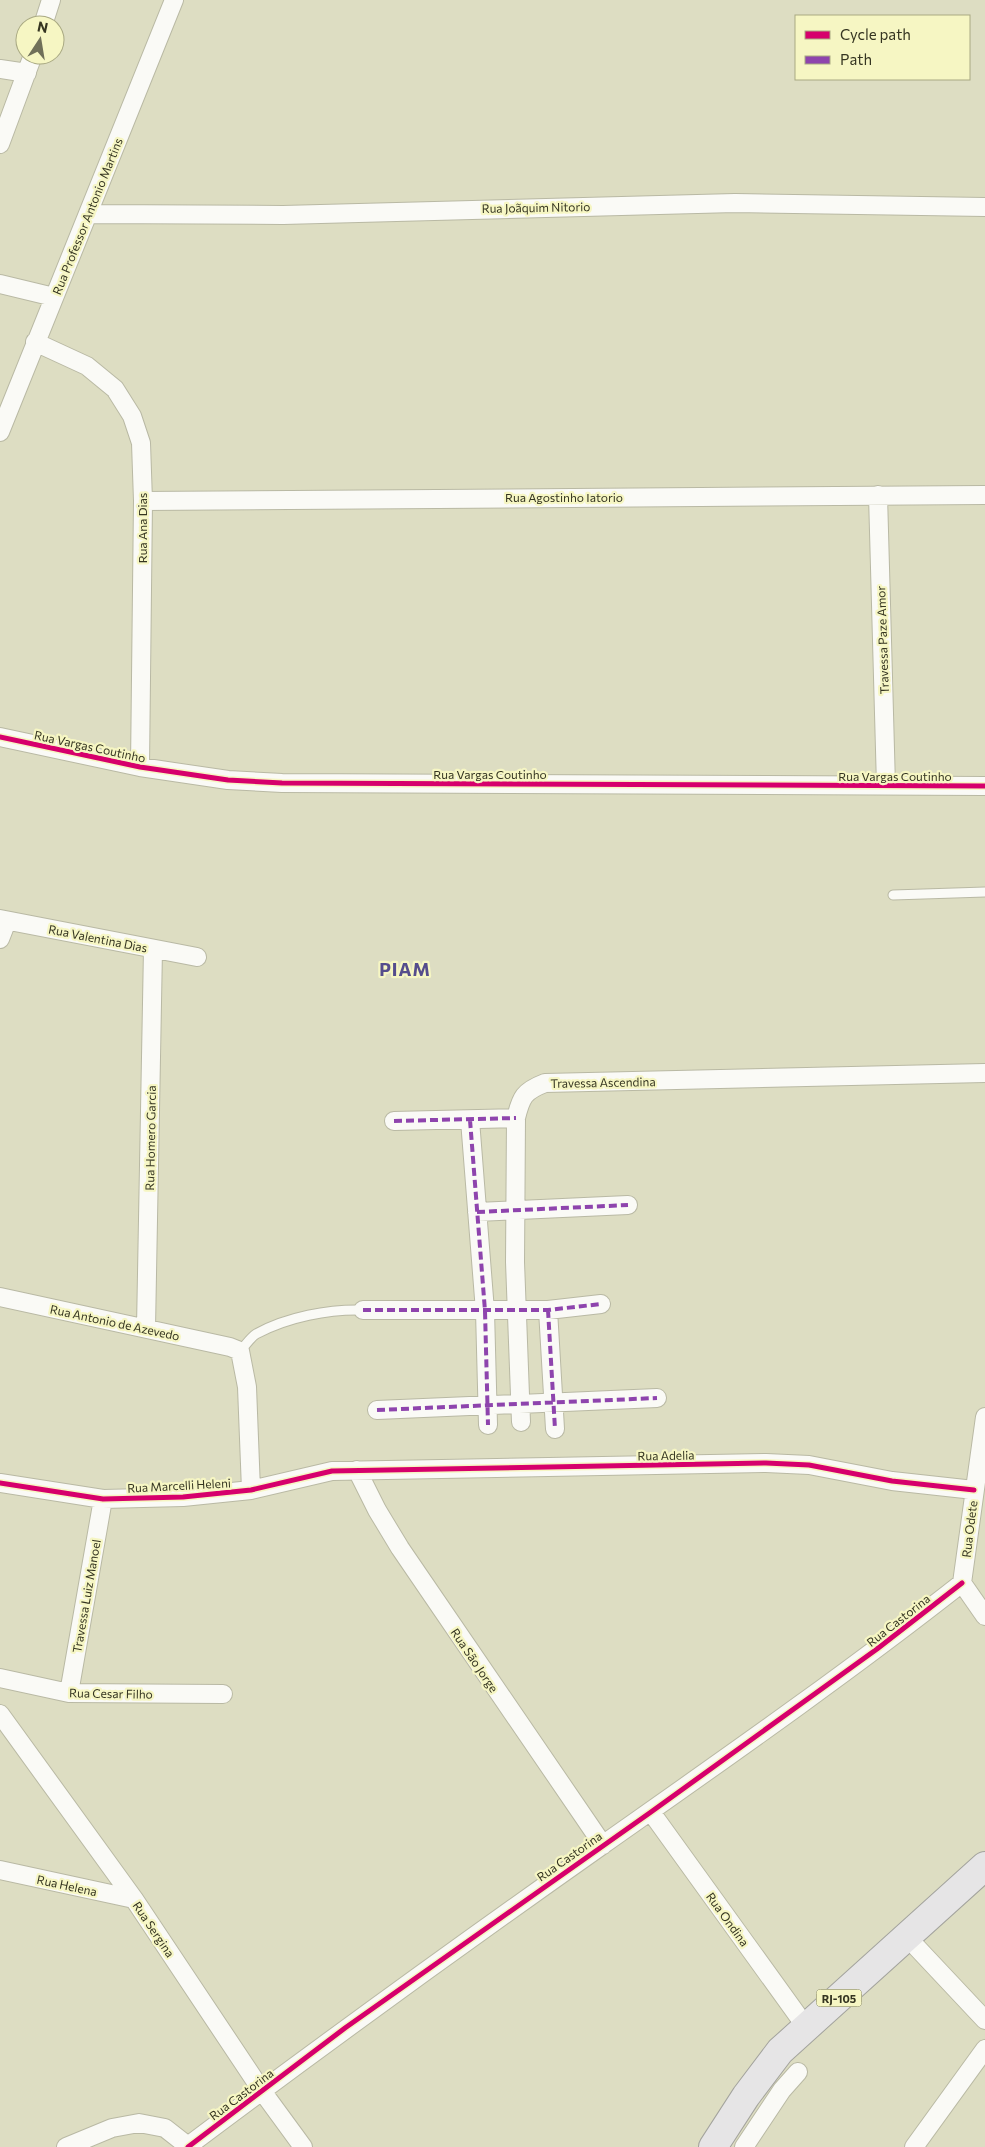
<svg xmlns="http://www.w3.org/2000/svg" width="985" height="2147" viewBox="0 0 985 2147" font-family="Commissioner,sans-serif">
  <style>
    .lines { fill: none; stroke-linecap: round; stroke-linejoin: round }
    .service-casing { stroke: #b9b9a4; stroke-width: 11 }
    .minor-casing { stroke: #b9b9a4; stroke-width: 20 }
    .primary-casing { stroke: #a3a39d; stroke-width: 30 }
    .service { stroke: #fafaf6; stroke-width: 9 }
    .minor { stroke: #fafaf6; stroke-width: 18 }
    .primary { stroke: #e6e5e6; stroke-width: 28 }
    .quiet { stroke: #8e44ad; stroke-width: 4; stroke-dasharray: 8 4; stroke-linecap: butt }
    .cycleway-casing { stroke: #f6f6c3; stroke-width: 8 }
    .cycleway { stroke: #d6006c; stroke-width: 5 }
    .labels { text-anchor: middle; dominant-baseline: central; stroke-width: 4.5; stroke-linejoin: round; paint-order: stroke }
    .shield { fill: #f6f6c3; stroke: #6f6f52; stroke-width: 1 }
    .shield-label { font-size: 11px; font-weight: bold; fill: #353521 }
    .street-label { font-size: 12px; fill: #353521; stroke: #f6f6c3 }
    .district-label { font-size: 18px; font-weight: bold; letter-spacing: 1px; fill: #554d8c; stroke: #f6f6c3 }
  </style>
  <rect width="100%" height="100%" fill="#ddddc2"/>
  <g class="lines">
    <!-- service casing -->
    <g class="service-casing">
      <path id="service" d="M893,895L985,892
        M240,1351C245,1346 250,1338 256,1334C287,1317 329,1309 363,1310"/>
    </g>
    <!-- minor casing -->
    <g class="minor-casing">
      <path id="minor" d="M43,25L51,0
        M0,69L27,73
        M0,144L33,55
        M88,214L283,215L735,203L985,207
        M0,284L54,297
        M35,342L87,366L115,389L132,416L141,443L143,501L140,767
        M0,432L174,0
        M878,495L886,786
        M143,501L985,495
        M0,737L140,767L228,780L282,783L985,786
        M0,919L197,957
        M0,939L7,921
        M470,1120L485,1311L488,1425
        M394,1121L516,1118
        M477,1212L628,1205
        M0,1297L230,1347L240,1351L247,1387L251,1490
        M363,1310H548L601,1304
        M548,1310L555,1429
        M146,1328L153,949
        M377,1410L657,1398
        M521,1422L515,1262L516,1118C521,1097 524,1091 545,1083L985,1073
        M357,1470L377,1510L400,1548L603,1845
        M0,1483L103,1499L183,1497L251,1490L332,1471L766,1463L809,1465L892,1481L974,1490
        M962,1583L985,1417
        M962,1583L985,1616
        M0,1678L69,1693L223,1694
        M69,1693L103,1499
        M0,1714L134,1899L262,2091L303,2147
        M651,1812L806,2027
        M0,1870L134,1899
        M907,1937L985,2020
        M188,2146C324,2044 462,1944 601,1846C723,1760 845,1675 962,1583
        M66,2147L112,2128L139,2123L165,2128L188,2146
        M744,2147L782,2090L798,2072
        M914,2147L985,2049"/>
    </g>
    <!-- primary casing -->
    <g class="primary-casing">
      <path id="primary" d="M713,2147L746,2096L780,2051L985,1866"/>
    </g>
    <!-- service -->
    <use href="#service" class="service"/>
    <!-- minor -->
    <use href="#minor" class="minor"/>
    <!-- primary -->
    <use href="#primary" class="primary"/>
    <!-- quiet -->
    <path class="quiet" d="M470,1120L485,1311L488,1425
      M394,1121L516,1118
      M477,1212L628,1205
      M363,1310H548L601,1304
      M548,1310L555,1429
      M377,1410L657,1398"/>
    <!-- cycleway casing -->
    <g class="cycleway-casing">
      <path id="cycleway" d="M0,737L140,767L228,780L282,783L985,786
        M0,1483L103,1499L183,1497L251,1490L332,1471L766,1463L809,1465L892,1481L974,1490
        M188,2147L345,2028L651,1812L877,1649L962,1583"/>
    </g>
    <!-- cycleway -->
    <use href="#cycleway" class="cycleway"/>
  </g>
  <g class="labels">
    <!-- shield labels -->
    <rect class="shield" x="816.5" y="1989.5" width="45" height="17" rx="4"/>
    <g class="shield-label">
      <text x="839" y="1998">RJ-105</text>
    </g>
    <!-- street labels -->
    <g class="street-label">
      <text transform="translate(536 207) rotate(-1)">Rua Joãquim Nitorio</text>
      <text transform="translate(87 216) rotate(-68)">Rua Professor Antonio Martins</text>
      <text x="564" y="497">Rua Agostinho Iatorio</text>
      <text transform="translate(142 528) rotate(-90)">Rua Ana Dias</text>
      <text transform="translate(882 640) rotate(-92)">Travessa Paze Amor</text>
      <text transform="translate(90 746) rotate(12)">Rua Vargas Coutinho</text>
      <text x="490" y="774">Rua Vargas Coutinho</text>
      <text x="895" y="776">Rua Vargas Coutinho</text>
      <text transform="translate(98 938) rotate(11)">Rua Valentina Dias</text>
      <text transform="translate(603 1082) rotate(-1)">Travessa Ascendina</text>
      <text transform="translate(150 1138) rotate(-89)">Rua Homero Garcia</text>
      <text transform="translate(115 1322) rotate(12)">Rua Antonio de Azevedo</text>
      <text transform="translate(666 1455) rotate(-1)">Rua Adelia</text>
      <text transform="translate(179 1485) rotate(-3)">Rua Marcelli Heleni</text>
      <text transform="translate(969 1529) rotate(-83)">Rua Odete</text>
      <text transform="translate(86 1596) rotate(-80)">Travessa Luiz Manoel</text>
      <text transform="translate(898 1620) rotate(-38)">Rua Castorina</text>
      <text transform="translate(475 1660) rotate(56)">Rua São Jorge</text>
      <text transform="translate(111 1693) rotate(1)">Rua Cesar Filho</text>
      <text transform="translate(569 1856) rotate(-35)">Rua Castorina</text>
      <text transform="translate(67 1885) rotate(12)">Rua Helena</text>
      <text transform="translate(728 1919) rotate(54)">Rua Ondina</text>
      <text transform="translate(154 1929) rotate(56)">Rua Sergina</text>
      <text transform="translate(241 2094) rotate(-37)">Rua Castorina</text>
    </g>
    <!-- district labels -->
    <g class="district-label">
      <text x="405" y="969">PIAM</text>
    </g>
  </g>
  <!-- legend -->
  <rect x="795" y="15" width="175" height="65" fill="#f6f6c3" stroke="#a9a982"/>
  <rect x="805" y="31" width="25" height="8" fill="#d6006c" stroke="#a9a982"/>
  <text x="840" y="40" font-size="15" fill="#353521">Cycle path</text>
  <rect x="805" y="56" width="25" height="8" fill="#8e44ad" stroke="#a9a982"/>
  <text x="840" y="65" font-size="15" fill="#353521">Path</text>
  <!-- north arrow -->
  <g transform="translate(40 40) rotate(12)"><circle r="24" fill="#f6f6c3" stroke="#a9a982"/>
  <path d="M0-4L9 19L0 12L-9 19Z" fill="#707059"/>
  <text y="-8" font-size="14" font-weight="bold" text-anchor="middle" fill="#353521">N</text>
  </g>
</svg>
